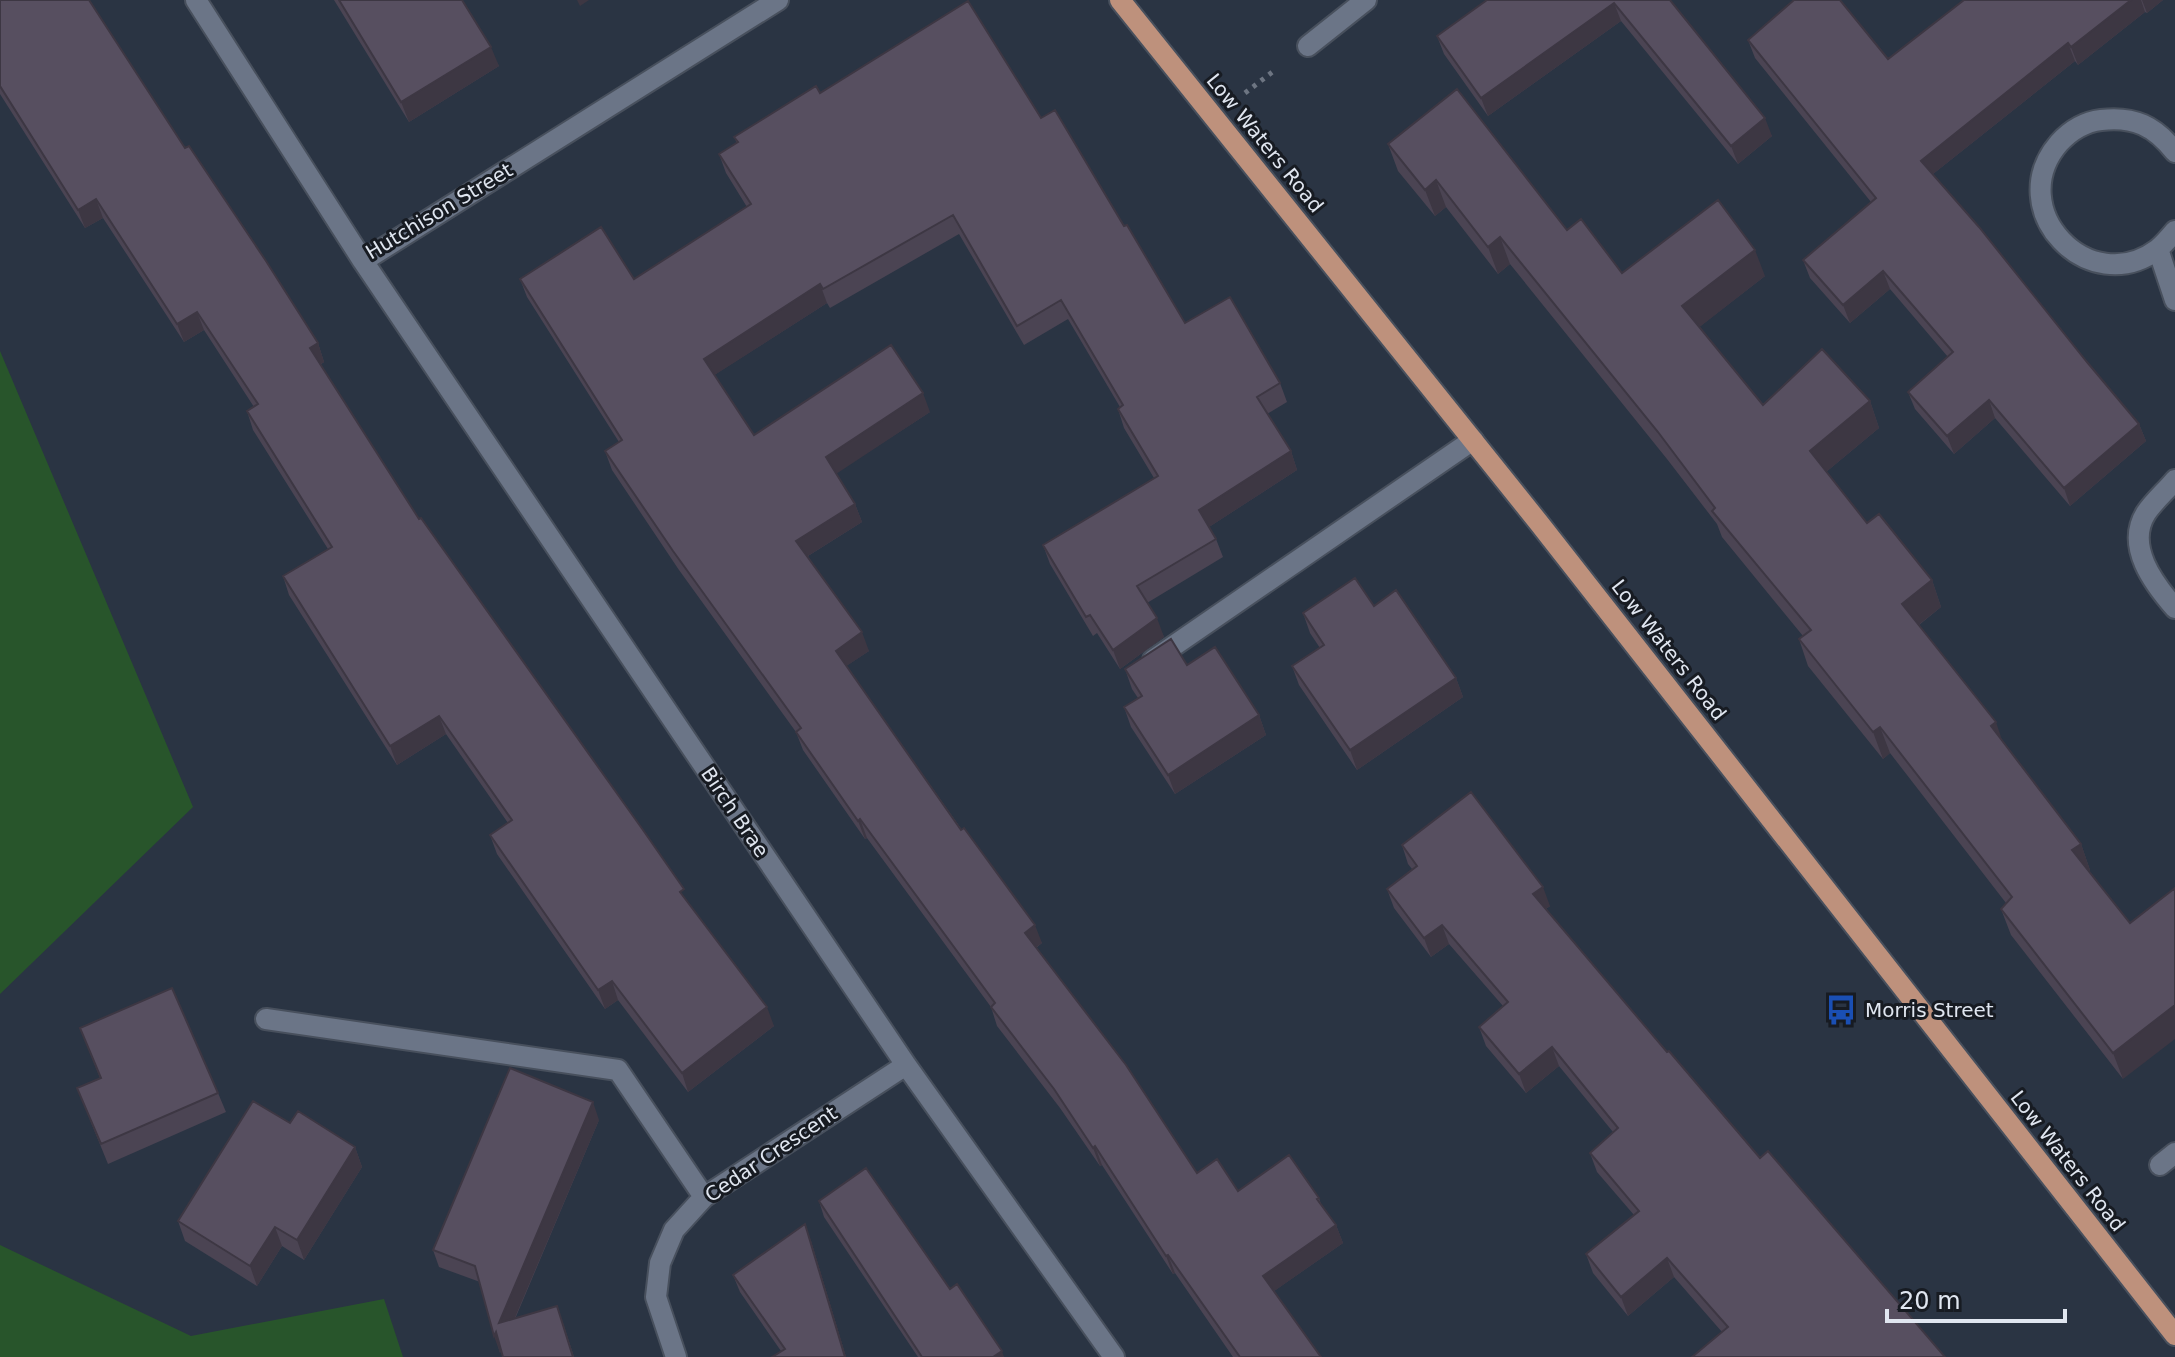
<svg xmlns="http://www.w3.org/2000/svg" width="2175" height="1357" viewBox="0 0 2175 1357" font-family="'DejaVu Sans',sans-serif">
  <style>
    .green { fill: #28552b }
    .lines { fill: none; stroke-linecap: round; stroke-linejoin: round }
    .minor-casing { stroke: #48505d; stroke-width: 24 }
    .major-casing { stroke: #48505d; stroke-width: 24 }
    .path { stroke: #6d7582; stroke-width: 5; stroke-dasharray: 4 6; stroke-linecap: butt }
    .minor { stroke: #6b7587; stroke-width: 20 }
    .major { stroke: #be917c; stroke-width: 20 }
    .wall { fill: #4b4453 }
    .shaded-wall { fill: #3d3743 }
    .building { fill: #574f60; stroke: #3d3743; stroke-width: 2 }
    .labels { text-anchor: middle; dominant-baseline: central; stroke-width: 6; stroke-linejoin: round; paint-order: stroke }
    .street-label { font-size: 20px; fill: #e0e6f0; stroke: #171b22 }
    .poi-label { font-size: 20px; fill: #e0e6f0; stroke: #171b22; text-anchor: start }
  </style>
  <rect width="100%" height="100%" fill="#2a3443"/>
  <!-- green -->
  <path class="green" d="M0,351L193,807L0,994Z
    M0,1245L191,1336L384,1299L403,1357H0Z"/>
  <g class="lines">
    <!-- minor casing -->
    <g class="minor-casing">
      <path id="minor" d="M196,0L363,261L906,1065L1114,1357
        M1308,46L1366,0
        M2175,152C2155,126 2134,116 2101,120C2084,122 2070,131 2059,143C2002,209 2089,301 2158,249C2164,244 2170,237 2175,231
        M2158,249L2175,300
        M363,261L778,0
        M2175,480C2166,491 2154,501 2146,513C2125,546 2154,584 2175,608
        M1153,660L1473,440
        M266,1019L618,1070L704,1197
        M2160,1165L2175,1153
        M676,1357L656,1297L660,1263L674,1230L704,1197L906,1065"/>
    </g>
    <!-- major casing -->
    <g class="major-casing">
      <path id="major" d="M1120,0L1539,523L2175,1335"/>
    </g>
    <!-- path -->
    <path class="path" d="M1245,93L1275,70"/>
    <!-- minor -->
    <use href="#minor" class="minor"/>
    <!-- major -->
    <use href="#major" class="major"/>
  </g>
  <!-- wall -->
  <path class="wall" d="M0,0L185,148L318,343L324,362L320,365L419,519L774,1026L688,1092L618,1000L605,1009L497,854L490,835L508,823L446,734L397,765L289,595L283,576L328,549L253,430L247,411L254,407L204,330L184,342L103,218L85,228L0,94Z
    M334,0H462L499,66L409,122Z
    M1487,0H1670L1772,136L1738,164L1621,21L1488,116L1444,54L1437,36Z
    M1964,0H2163L2147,13L2145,12L2078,65L2075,61L1933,174L2087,362L2139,424L2146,441L2070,506L1995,418L1954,454L1915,409L1908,392L1948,357L1890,289L1850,323L1810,278L1803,260L1871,202L1755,58L1748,40L1888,59Z
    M820,93L1041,118L1124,226L1185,323L1280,383L1287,402L1267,414L1291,451L1297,470L1209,527L1216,539L1223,557L1147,603L1164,637L1120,669L1097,633L1093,636L1050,564L1043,545L1154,478L1124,428L1118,409L1120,407L1068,319L1024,345L959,234L830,308L827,303L714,375L754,435L930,412L836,473L855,504L862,522L808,556L869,651L846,666L1042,943L1036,948L1197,1173L1238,1191L1319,1198L1321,1204L1336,1225L1343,1243L1274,1291L1321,1357H1233L1175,1273L1173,1274L1102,1165L1100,1166L1060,1108L997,1026L991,1007L867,838L865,839L803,750L796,732L679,570L612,470L605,451L619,442L527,297L520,279H634L747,207L726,173L719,154L737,143L734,137Z
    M1388,144L1567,230L1622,273L1765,276L1699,327L1763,405L1870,401L1879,428L1826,472L1867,523L1932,580L1941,607L1919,625L2003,742L2081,844L2090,870L2089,871L2123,1079L2011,935L2001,909L2006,903L1890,753L1883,759L1808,666L1799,639L1803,636L1722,537L1717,524L1667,459L1510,264L1498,274L1446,207L1435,216L1398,171Z
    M1374,606L1456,678L1463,697L1357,770L1299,685L1292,666L1320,648L1310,633L1303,613Z
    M1187,665L1259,715L1266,735L1175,794L1131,727L1124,707L1138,698L1132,689L1125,669Z
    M1402,845L1550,906L1546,909L1667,1052L1760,1158L1945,1357L1722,1332L1674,1277L1628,1316L1593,1273L1586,1254L1634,1215L1597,1172L1590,1153L1613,1132L1559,1066L1526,1093L1486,1046L1479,1027L1503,1006L1449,944L1431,957L1394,908L1387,889L1412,869L1408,864Z
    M80,1028L218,1093L226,1112L108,1164L77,1088L100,1078Z
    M599,1120L515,1319L563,1323L574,1357H503L501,1351L500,1353L480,1282L439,1267L433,1250Z
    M290,1123L355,1147L362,1167L304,1260L282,1246L257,1286L185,1241L178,1221Z
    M819,1201L950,1289L1004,1357H918L824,1217Z
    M811,1241L846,1357H772L781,1351L740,1292L733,1275Z"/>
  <!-- shaded-wall -->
  <path class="shaded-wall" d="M577,0H589L580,6Z
    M2131,0H2141L2145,12L2078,65L2071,47Z
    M2142,0H2163L2147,13Z
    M1614,3L1621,21L1488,116L1481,98Z
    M2068,43L2075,61L1928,178L1921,161Z
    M491,47L499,66L409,122L401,102Z
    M1765,118L1772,136L1738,164L1731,146Z
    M1436,180L1446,207L1435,216L1425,190Z
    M96,199L103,218L85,228L78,210Z
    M1500,237L1510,264L1498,274L1488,247Z
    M1755,250L1765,276L1692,333L1682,306Z
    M1883,271L1890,289L1850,323L1843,305Z
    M820,284L827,303L710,378L704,359Z
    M197,312L204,330L184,342L177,324Z
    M318,343L324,362L316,367L310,348Z
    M923,393L930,412L833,476L826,457Z
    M1989,400L1995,418L1954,454L1947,436Z
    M1870,401L1879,428L1820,477L1810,451Z
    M2139,424L2146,441L2070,506L2064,488Z
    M1291,451L1297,470L1206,529L1199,510Z
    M855,504L862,522L803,559L796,541Z
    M1932,580L1941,607L1912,630L1902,604Z
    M1157,618L1164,637L1120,669L1113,650Z
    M862,632L869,651L842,669L836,651Z
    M1456,678L1463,697L1357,770L1350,750Z
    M1259,715L1266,735L1175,794L1168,775Z
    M439,716L446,734L397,765L390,746Z
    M1996,722L2005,749L1991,726Z
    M1880,727L1890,753L1883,759L1873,732Z
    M860,819L867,838L865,839L858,821Z
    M2081,844L2090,870L2082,877L2072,850Z
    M1543,887L1550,906L1540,913L1533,894Z
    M1035,925L1042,943L1031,951L1025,933Z
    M1442,925L1449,944L1431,957L1424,938Z
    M612,981L618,1000L605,1009L598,990Z
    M2175,1005V1039L2123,1079L2113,1053Z
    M767,1007L774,1026L688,1092L682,1073Z
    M1552,1047L1559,1066L1526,1093L1519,1074Z
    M593,1102L599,1120L505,1341L499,1323Z
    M1095,1146L1102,1165L1100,1166L1093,1148Z
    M355,1147L362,1167L304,1260L297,1240Z
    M805,1224L811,1241L846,1357H845Z
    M1336,1225L1343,1243L1270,1294L1263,1276Z
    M275,1227L282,1246L257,1286L250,1266Z
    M1168,1255L1175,1273L1173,1274L1166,1256Z
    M1667,1258L1674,1277L1628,1316L1621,1297Z
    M496,1332L502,1349L500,1353L494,1336Z
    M1002,1351L1004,1357H993Z"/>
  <!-- building -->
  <path class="building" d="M0,0H89L185,148L189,146L266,261L318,343L310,348L419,519L421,518L643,830L684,889L680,892L767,1007L682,1073L612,981L598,990L490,835L512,820L439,716L390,746L283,576L332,547L247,411L258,404L197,312L177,324L96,199L78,210L0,86Z
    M339,0H462L491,47L401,102Z
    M1487,0H1670L1765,118L1731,146L1614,3L1481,98L1437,36Z
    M1794,0H1840L1888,59L1964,0H2131L2071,47L2068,43L1921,161L1979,227L2087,362L2139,424L2064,488L1989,400L1947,436L1908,392L1953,352L1883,271L1843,305L1803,260L1876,198L1748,40Z
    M968,1L1041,118L1055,110L1124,226L1127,225L1185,323L1230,297L1280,383L1257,397L1291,451L1199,510L1216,539L1137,586L1157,618L1113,650L1090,615L1086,617L1043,545L1158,476L1118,409L1123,405L1061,300L1017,326L953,215L823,289L820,284L704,359L754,435L891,345L923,393L826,457L855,504L796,541L862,632L836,651L961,830L964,828L1035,925L1025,933L1126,1065L1197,1173L1217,1159L1238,1191L1289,1155L1319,1198L1317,1199L1336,1225L1263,1276L1321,1357H1240L1168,1255L1166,1256L1095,1146L1093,1148L1054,1089L991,1007L995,1003L860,819L858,821L796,732L801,728L673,551L605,451L622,440L520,279L601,227L634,279L751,204L719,154L738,142L734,137L816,86L820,93Z
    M1457,89L1567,230L1581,219L1622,273L1718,200L1755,250L1682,306L1763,405L1822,349L1870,401L1810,451L1867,523L1879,514L1932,580L1902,604L1996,722L1991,726L2081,844L2072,850L2130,923L2175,888V1005L2113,1053L2001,909L2012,897L1880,727L1873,732L1799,639L1811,630L1712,511L1715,508L1658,432L1500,237L1488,247L1436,180L1425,190L1388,144Z
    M1355,578L1374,606L1396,590L1456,678L1350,750L1292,666L1324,645L1303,613Z
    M1171,639L1187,665L1215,647L1259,715L1168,775L1124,707L1142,696L1125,669Z
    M1471,792L1543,887L1533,894L1667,1052L1669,1051L1760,1158L1768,1151L1945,1357H1692L1728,1327L1667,1258L1621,1297L1586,1254L1639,1211L1590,1153L1618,1128L1552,1047L1519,1074L1479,1027L1508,1002L1442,925L1424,938L1387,889L1417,866L1402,845Z
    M172,988L218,1093L101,1144L77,1088L101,1078L80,1028Z
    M510,1068L593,1102L499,1323L557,1306L573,1357H503L496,1332L494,1336L475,1266L433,1250Z
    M253,1101L290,1123L298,1111L355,1147L297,1240L275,1227L250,1266L178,1221Z
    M866,1168L950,1289L957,1284L1002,1351L993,1357H922L819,1201Z
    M805,1224L845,1357H772L785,1349L733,1275Z"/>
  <!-- icons -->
  <defs>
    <g id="bus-bare" transform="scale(2.4)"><path d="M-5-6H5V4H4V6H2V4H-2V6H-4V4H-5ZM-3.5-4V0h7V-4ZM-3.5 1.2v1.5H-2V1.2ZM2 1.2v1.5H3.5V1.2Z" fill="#1a4fb4" stroke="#171b22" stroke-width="2.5" paint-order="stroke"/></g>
  </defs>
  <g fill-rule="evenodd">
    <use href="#bus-bare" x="1841" y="1010"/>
  </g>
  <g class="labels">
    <!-- street labels -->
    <g class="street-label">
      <text transform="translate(1265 143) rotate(51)">Low Waters Road</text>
      <text transform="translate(439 211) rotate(-31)">Hutchison Street</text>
      <text transform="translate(1669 650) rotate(52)">Low Waters Road</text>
      <text transform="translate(735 812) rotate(56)">Birch Brae</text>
      <text transform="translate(771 1154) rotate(-34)">Cedar Crescent</text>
      <text transform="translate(2068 1161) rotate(52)">Low Waters Road</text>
    </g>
    <!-- poi labels -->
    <g class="poi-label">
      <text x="1865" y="1010">Morris Street</text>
    </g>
  </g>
  <!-- scale -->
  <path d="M1887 1309v12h178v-12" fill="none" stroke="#e0e6f0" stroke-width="4"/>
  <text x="1899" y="1309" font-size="24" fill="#e0e6f0" stroke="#171b22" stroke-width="6" paint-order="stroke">20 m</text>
</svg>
